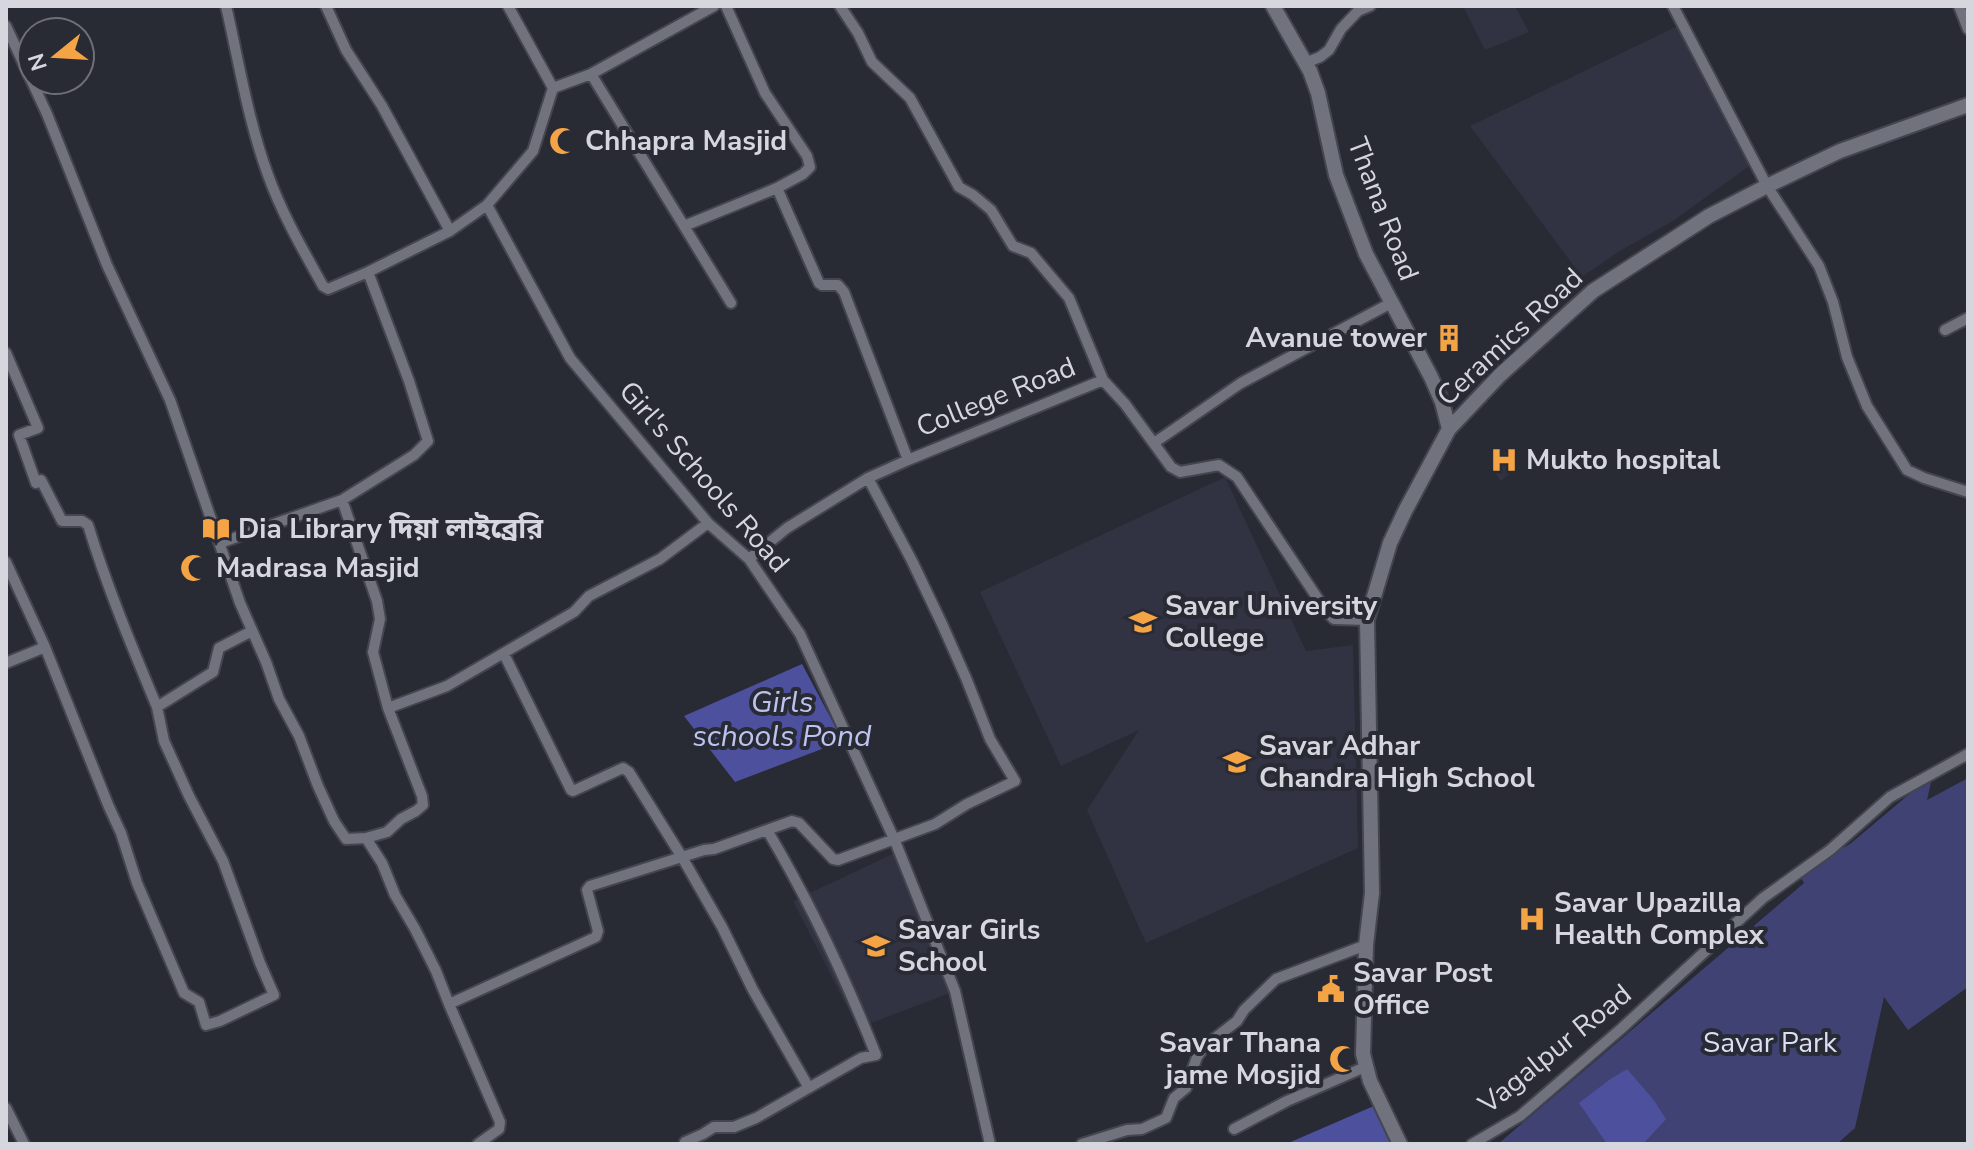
<svg xmlns="http://www.w3.org/2000/svg" width="1974" height="1150" viewBox="0 0 1974 1150" font-family="'Nunito Sans','Noto Sans Bengali',sans-serif">
  <style>
    .built { fill: #313343 }
    .green { fill: #3f4273 }
    .water { fill: #4d509c }
    .lines { fill: none; stroke-linecap: round; stroke-linejoin: round }
    .minor-casing { stroke: #44454e; stroke-width: 14 }
    .tertiary-casing { stroke: #44454e; stroke-width: 18 }
    .minor { stroke: #70727e; stroke-width: 10 }
    .tertiary { stroke: #70727e; stroke-width: 14 }
    .labels { text-anchor: middle; dominant-baseline: central; stroke-width: 8; stroke-linejoin: round; paint-order: stroke }
    .poi-label { font-size: 28px; font-weight: bold; fill: #d6d7de; stroke: #282a34; text-anchor: start }
    .street-label { font-size: 28px; fill: #d6d7de; stroke: #282a34 }
    .park-label { font-size: 28px; fill: #dbdef4; stroke: #282a34 }
    .water-label { font-size: 30px; font-style: italic; fill: #bdc3ee; stroke: #282a34 }
  </style>
  <rect width="100%" height="100%" fill="#282a34"/>
  <!-- built -->
  <path class="built" d="M1463,6H1515L1529,32L1485,50Z
    M1686,22L1752,164L1673,221L1618,252L1582,277L1470,126Z
    M1505,452L1516,468L1501,481L1491,467Z
    M1225,477L1306,651L1353,645L1358,848L1146,943L1087,810L1139,730L1061,766L980,592Z
    M899,851L955,991L858,1028L793,901Z"/>
  <!-- green -->
  <path class="green" d="M1933,774L1927,800L1968,778V987L1908,1030L1884,997L1855,1128L1837,1144H1498L1804,883L1798,873L1850,844Z"/>
  <!-- water -->
  <path class="water" d="M802,664L843,741L735,782L684,716Z
    M1627,1069L1653,1099L1666,1119L1643,1144H1607L1579,1103L1609,1080Z
    M1376,1105L1392,1144H1286Z"/>
  <g class="lines">
    <!-- minor casing -->
    <g class="minor-casing">
      <path id="minor" d="M226,6C239,62 248,121 268,175C282,214 303,250 323,286L328,289L368,272L450,231L487,205
        M326,6L346,50L382,106L450,231
        M508,6L553,88L591,74L684,226L777,188L819,283L822,285H838L844,292L908,460L1103,380L1125,404L1171,467L1180,472L1219,465L1237,477L1326,611L1334,619L1367,620
        M726,6L765,93L807,156L810,167L803,174L777,188
        M840,6L858,33L872,62L910,98L959,187L973,195L991,210L1013,246L1031,253L1069,298L1103,380
        M1673,6L1767,186L1819,266L1833,302L1847,357L1867,406L1907,470L1924,478L1968,492
        M1959,6L1968,29
        M6,26L47,114L107,265L170,400L240,603L266,662L279,699L299,736L318,786L334,821L346,839L366,838L387,832L401,819L416,811L423,805L422,796L388,708L447,686L574,612L589,596L660,559L708,523
        M1305,63L1320,57L1329,50L1341,29L1358,11L1370,6
        M591,74L714,6
        M553,88L533,151L487,205L570,358L708,523L749,559L800,634L895,841L955,991L990,1144
        M684,226L731,303
        M1945,330L1968,318
        M6,353L38,428L19,435L36,483L41,480L62,521H82L88,525C107,587 132,647 157,707
        M1154,443L1241,383L1391,303
        M342,500L377,601L380,619L373,652L388,708
        M220,543L342,500L414,455L428,441L409,381L368,272
        M749,559L787,528L868,478
        M6,562L45,647L109,807L121,833L137,883L184,993L199,1002L206,1025L220,1021L274,995L260,963L223,861L189,796L164,741L157,707L213,672L219,648L252,631
        M504,654L571,790L573,791L623,768L629,772L682,857L722,927L753,990L809,1088
        M6,663L45,647
        M366,838L382,863L395,895L415,929L436,971L449,1004
        M6,1108L24,1144
        M1234,1129L1287,1101L1365,1067
        M685,1142L703,1134L714,1127H734L756,1118L861,1058L876,1055C845,977 810,902 767,830
        M478,1144L499,1129L500,1122L449,1004L596,937L598,931L587,890L590,886L704,850L714,849L792,821L799,823L833,859L838,860L935,824L967,804L1015,781L990,739L966,678L942,624L912,561L868,478L908,460
        M1082,1144L1127,1130L1142,1129L1166,1118L1174,1098L1186,1088L1197,1057L1205,1046L1237,1021L1244,1010L1276,979L1366,945
        M1472,1144L1520,1116L1622,1028L1763,898L1830,850L1890,797L1968,754"/>
    </g>
    <!-- tertiary casing -->
    <g class="tertiary-casing">
      <path id="tertiary" d="M1273,6L1310,71L1318,93L1336,175L1366,254L1431,377L1442,402L1449,429
        M1400,1144L1370,1081L1363,1054L1366,945L1372,893L1367,620L1390,543L1405,511L1449,429L1500,375L1593,291L1709,216L1767,186L1840,151L1968,105"/>
    </g>
    <!-- minor -->
    <use href="#minor" class="minor"/>
    <!-- tertiary -->
    <use href="#tertiary" class="tertiary"/>
  </g>
  <!-- icons -->
  <defs>
    <g id="mosque-bare" transform="scale(2.16)"><path d="M3.5-4.9A6 6 0 1 0 3.5 4.9A5 5 0 1 1 3.5-4.9Z" fill="#f4a345" stroke="#282a34" stroke-width="2.5" paint-order="stroke"/></g>
    <g id="building-bare" transform="scale(2.16)"><path d="M-4-6H4V6H1V3H-1V6H-4ZM-2.5-4.3h1.7v1.8h-1.7ZM.8-4.3h1.7v1.8H.8ZM-2.5-1h1.7V.8h-1.7ZM.8-1h1.7V.8H.8Z" fill="#f4a345" stroke="#282a34" stroke-width="2.5" paint-order="stroke"/></g>
    <g id="hospital-bare" transform="scale(2.16)"><path d="M-5-5h3v3.5h4V-5h3V5h-3V1.5h-4V5h-3Z" fill="#f4a345" stroke="#282a34" stroke-width="2.5" paint-order="stroke"/></g>
    <g id="library-bare" transform="scale(2.16)"><path d="M-6-4Q-3-5.5-.7-3.5V5Q-3 3-6 4ZM6-4Q3-5.5 .7-3.5V5Q3 3 6 4Z" fill="#f4a345" stroke="#282a34" stroke-width="2.5" paint-order="stroke"/></g>
    <g id="university-bare" transform="scale(2.16)"><path d="M0-5L7-2L0 1L-7-2ZM-4 1L0 2.5L4 1V4Q0 6-4 4Z" fill="#f4a345" stroke="#282a34" stroke-width="2.5" paint-order="stroke"/></g>
    <g id="school-bare" transform="scale(2.16)"><path d="M0-5L7-2L0 1L-7-2ZM-4 1L0 2.5L4 1V4Q0 6-4 4Z" fill="#f4a345" stroke="#282a34" stroke-width="2.5" paint-order="stroke"/></g>
    <g id="civic-bare" transform="scale(2.16)"><path d="M-.6-6.5H3V-4.5H.6V-3L4-1V1h2V6H-6V1h2V-1L-.6-3ZM-1.2 2.5V6h2.4V2.5Z" fill="#f4a345" stroke="#282a34" stroke-width="2.5" paint-order="stroke"/></g>
  </defs>
  <g fill-rule="evenodd">
    <use href="#mosque-bare" x="563" y="141"/>
    <use href="#building-bare" x="1449" y="338"/>
    <use href="#hospital-bare" x="1504" y="460"/>
    <use href="#library-bare" x="216" y="529"/>
    <use href="#mosque-bare" x="194" y="568"/>
    <use href="#university-bare" x="1143" y="622"/>
    <use href="#school-bare" x="1237" y="762"/>
    <use href="#hospital-bare" x="1532" y="919"/>
    <use href="#school-bare" x="876" y="946"/>
    <use href="#civic-bare" x="1331" y="989"/>
    <use href="#mosque-bare" x="1343" y="1059"/>
  </g>
  <g class="labels">
    <!-- poi labels -->
    <g class="poi-label">
      <text x="585" y="141">Chhapra Masjid</text>
      <text x="1427" y="338" text-anchor="end">Avanue tower</text>
      <text x="1526" y="460">Mukto hospital</text>
      <text x="238" y="529">Dia Library দিয়া লাইব্রেরি</text>
      <text x="216" y="568">Madrasa Masjid</text>
      <text x="1165" y="606">Savar University<tspan x="1165" dy="32">College</tspan></text>
      <text x="1259" y="746">Savar Adhar<tspan x="1259" dy="32">Chandra High School</tspan></text>
      <text x="1554" y="903">Savar Upazilla<tspan x="1554" dy="32">Health Complex</tspan></text>
      <text x="898" y="930">Savar Girls<tspan x="898" dy="32">School</tspan></text>
      <text x="1353" y="973">Savar Post<tspan x="1353" dy="32">Office</tspan></text>
      <text x="1321" y="1043" text-anchor="end">Savar Thana<tspan x="1321" dy="32">jame Mosjid</tspan></text>
    </g>
    <!-- street labels -->
    <g class="street-label">
      <text transform="translate(1383 209) rotate(69)">Thana Road</text>
      <text transform="translate(1510 337) rotate(-43)">Ceramics Road</text>
      <text transform="translate(996 397) rotate(-22)">College Road</text>
      <text transform="translate(704 477) rotate(49)">Girl's Schools Road</text>
      <text transform="translate(1555 1049) rotate(-39)">Vagalpur Road</text>
    </g>
    <!-- park labels -->
    <g class="park-label">
      <text x="1770" y="1043">Savar Park</text>
    </g>
    <!-- water labels -->
    <g class="water-label">
      <text x="782" y="702">Girls<tspan x="782" dy="34">schools Pond</tspan></text>
    </g>
  </g>
  <!-- border -->
  <rect width="1974" height="1150" fill="none" stroke="#d6d7de" stroke-width="16"/>
  <!-- north arrow -->
  <g transform="translate(56 56) rotate(252)"><circle r="38" fill="#282a34" stroke="#6e6f78" stroke-width="2"/>
  <path d="M0-6L14 30L0 20L-14 30Z" fill="#f4a345"/>
  <text y="-12" font-size="22" font-weight="bold" text-anchor="middle" fill="#d6d7de">N</text>
  </g>
</svg>
